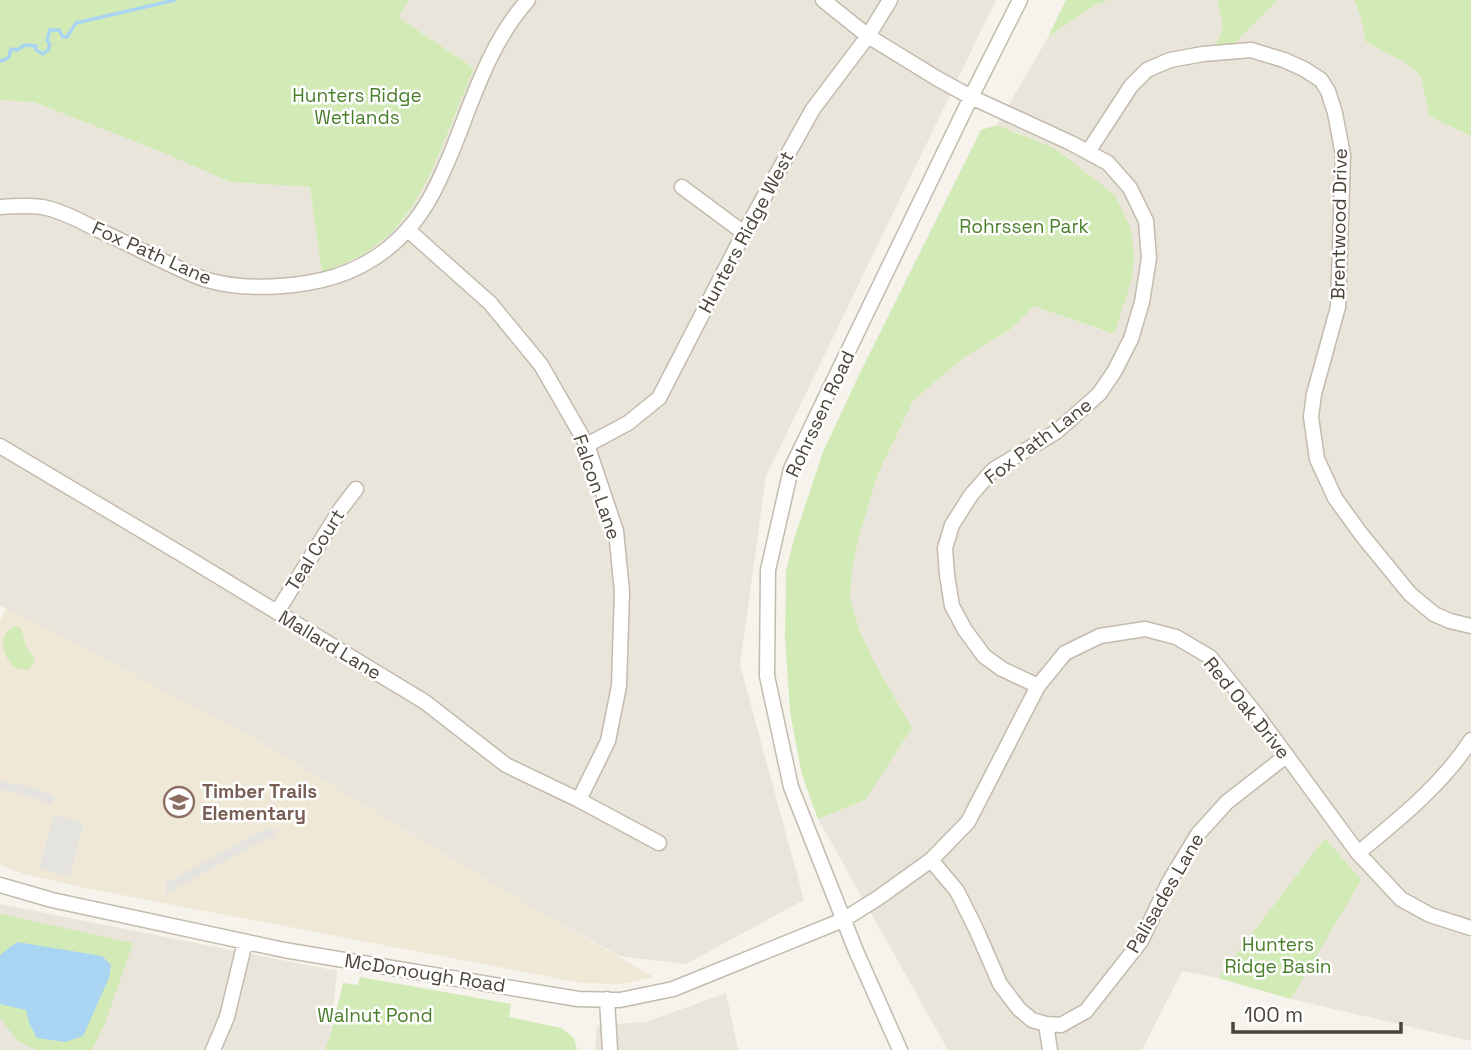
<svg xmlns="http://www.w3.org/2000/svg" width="1471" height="1050" viewBox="0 0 1471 1050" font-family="'Space Grotesk',sans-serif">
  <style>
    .residential { fill: #eae5da }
    .education { fill: #efe8d6 }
    .green { fill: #d2eab5 }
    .parking { fill: #e5e3e0 }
    .water { fill: #a9d4f2 }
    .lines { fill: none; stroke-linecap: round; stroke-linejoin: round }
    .stream { stroke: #a9d4f2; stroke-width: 3.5 }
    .minor-casing { stroke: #c2bbae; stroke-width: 17 }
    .minor { stroke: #fff; stroke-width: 14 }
    .labels { text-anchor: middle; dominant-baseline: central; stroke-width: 5; stroke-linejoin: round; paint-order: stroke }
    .park-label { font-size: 19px; fill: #4a7f2a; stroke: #fff }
    .street-label { font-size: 19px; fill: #4b4439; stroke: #fff }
    .education-label { font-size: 19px; font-weight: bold; fill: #785e54; stroke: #fff; text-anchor: start }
  </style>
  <rect width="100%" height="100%" fill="#f6f3ec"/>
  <!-- residential -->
  <path class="residential" d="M409,0H996L766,476L740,665L804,900L686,964L619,956L541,913L253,738L0,605V100L34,102L164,153L230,182L310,187L322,272L391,234L412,207L432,171L474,68L398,17Z
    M1109,0H1217L1223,26L1216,44L1278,0H1354L1361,18L1366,42L1404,62L1421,76L1429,116L1471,136V1041L1291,999L1360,880L1325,838L1218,978L1182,971L1142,1050H948L818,819L865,800L912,728L872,658L859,629L850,598L852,569L858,541L877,476L913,401L963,358L1011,329L1034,306L1113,334L1054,148L997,125L1048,37L1095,5Z
    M0,904L337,971L331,1033L325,1050H0Z
    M726,993L738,1050H595L597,1025L646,1022Z"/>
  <!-- education -->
  <path class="education" d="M7,608L253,738L541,913L654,977L622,984L582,983L90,889L24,874L0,865V620Z"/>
  <!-- green -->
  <path class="green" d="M0,0H409L398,17L474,68L432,171L412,207L391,234L362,255L322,273L310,187L230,182L164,153L34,102L0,100Z
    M1066,0H1109L1095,5L1048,37Z
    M1217,0H1278L1234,44L1216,45L1223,26Z
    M1354,0H1471V136L1429,116L1421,76L1404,62L1366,42L1361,18Z
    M997,125L1054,148L1115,195L1131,229L1134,256L1132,279L1114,334L1034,306L1011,329L963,358L913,401L877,476L858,541L852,569L850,598L859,629L872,658L912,728L865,800L818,819L802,775L790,712L785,637L786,571L794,539L823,452L858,377L981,130Z
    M16,626L21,628L26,647L35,659L33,665L28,670C27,670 18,669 17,668C7,664 1,648 4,638C5,632 11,628 16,626Z
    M1325,838L1361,880L1291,999L1218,978Z
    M0,914L133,943L105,1023L92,1050H37L17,1041L0,1017Z
    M360,977L511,1004L509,1017L561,1028L574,1038L577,1050H325L331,1033L343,983L358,985Z"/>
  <!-- parking -->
  <path class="parking" d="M0,781L28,786L56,797L51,804L25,795L0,790Z
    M54,815L84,823L69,877L39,868Z
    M269,829L277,830L273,837L263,840L166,894V883L263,830Z"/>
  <!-- water -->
  <path class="water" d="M17,942L102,956L111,965L109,978L83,1036L65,1042L37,1038L30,1025L26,1010L0,1004V955Z"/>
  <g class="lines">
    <!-- stream -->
    <path class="stream" d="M0,60L2,61L9,57L11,49L17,50L25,45L36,46V50L43,54L48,50L50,45L47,40L50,30H59L63,37H67L76,23L175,0"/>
    <!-- minor casing -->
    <g class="minor-casing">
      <path id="minor" d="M823,0L868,36L938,79L971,97L1071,143L1108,163L1130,188L1146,221L1149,258L1142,302L1131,339L1114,372L1099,394L1056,432L993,470L971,495L952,525L945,548L947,575L952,606L965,630L984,656L1002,669L1038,686
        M1088,152L1131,86L1147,70L1170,60L1203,54L1251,50L1284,60L1304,69L1321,80L1328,91L1335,113L1343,155L1338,307L1314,394L1311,417L1317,459L1335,498L1361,534L1410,594L1434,614L1450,621L1471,626
        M682,187L744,233
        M0,207C14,206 28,205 42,207C59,210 77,219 92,227C114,237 136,248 159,259C174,266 191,275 207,280C239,289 275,288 307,283C346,277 382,259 408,229C429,206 440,179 452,151C473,99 490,42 528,0
        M408,230L490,303L541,365L587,445L616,531L622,592L619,686L608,741L579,800
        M587,445L628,423L659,398L744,233L813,109L868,36L890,0
        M0,446L188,558L425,702L506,765L579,800L659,843
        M277,612L340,510L356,489
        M1358,853C1399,819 1442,785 1471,740
        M931,860L957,891L976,929L1000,984L1019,1009L1032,1020L1046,1024L1061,1025L1086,1011L1141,941L1169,882L1198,834L1227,802L1286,756
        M0,885L52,900L284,950L578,999L620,1000L673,989L843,920L878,898L931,860L968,822L1038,686L1065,653L1100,636L1145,629L1176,637L1210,657L1259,718L1358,853L1401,899L1430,915L1471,928
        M607,999L610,1050
        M1046,1024L1050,1050
        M213,1050L227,1017L245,942
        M900,1050L856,951L791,787L767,676L768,570L791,469L971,97L1020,0"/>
    </g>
    <!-- minor -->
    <use href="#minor" class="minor"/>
  </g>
  <!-- icons -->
  <defs>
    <g id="school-ring" transform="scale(1.575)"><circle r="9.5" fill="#fff" stroke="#8d6e63" stroke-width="1.5"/><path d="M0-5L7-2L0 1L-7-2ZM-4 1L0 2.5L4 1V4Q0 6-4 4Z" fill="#8d6e63"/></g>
  </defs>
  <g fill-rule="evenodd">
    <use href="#school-ring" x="179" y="802"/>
  </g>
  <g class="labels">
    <!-- park labels -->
    <g class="park-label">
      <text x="357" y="95">Hunters Ridge<tspan x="357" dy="22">Wetlands</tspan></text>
      <text x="1024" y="226">Rohrssen Park</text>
      <text x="1278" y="944">Hunters<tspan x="1278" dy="22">Ridge Basin</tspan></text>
      <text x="375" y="1015">Walnut Pond</text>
    </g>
    <!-- street labels -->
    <g class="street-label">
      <text transform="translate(1339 224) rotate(-89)">Brentwood Drive</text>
      <text transform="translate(746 232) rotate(-62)">Hunters Ridge West</text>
      <text transform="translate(152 253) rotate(24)">Fox Path Lane</text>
      <text transform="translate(820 414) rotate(-65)">Rohrssen Road</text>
      <text transform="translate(1038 441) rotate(-37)">Fox Path Lane</text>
      <text transform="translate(597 487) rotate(71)">Falcon Lane</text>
      <text transform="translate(315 550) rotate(-58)">Teal Court</text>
      <text transform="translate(330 645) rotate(31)">Mallard Lane</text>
      <text transform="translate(1247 708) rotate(51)">Red Oak Drive</text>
      <text transform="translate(1165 893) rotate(-60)">Palisades Lane</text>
      <text transform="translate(425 973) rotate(9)">McDonough Road</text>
    </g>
    <!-- education labels -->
    <g class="education-label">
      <text x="202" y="791">Timber Trails<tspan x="202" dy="22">Elementary</tspan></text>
    </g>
  </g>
  <!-- scale -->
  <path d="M1233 1022v10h168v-10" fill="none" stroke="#4b4439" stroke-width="3.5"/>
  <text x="1244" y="1022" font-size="21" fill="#4b4439" stroke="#ffffff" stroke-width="5" paint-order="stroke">100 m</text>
</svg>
